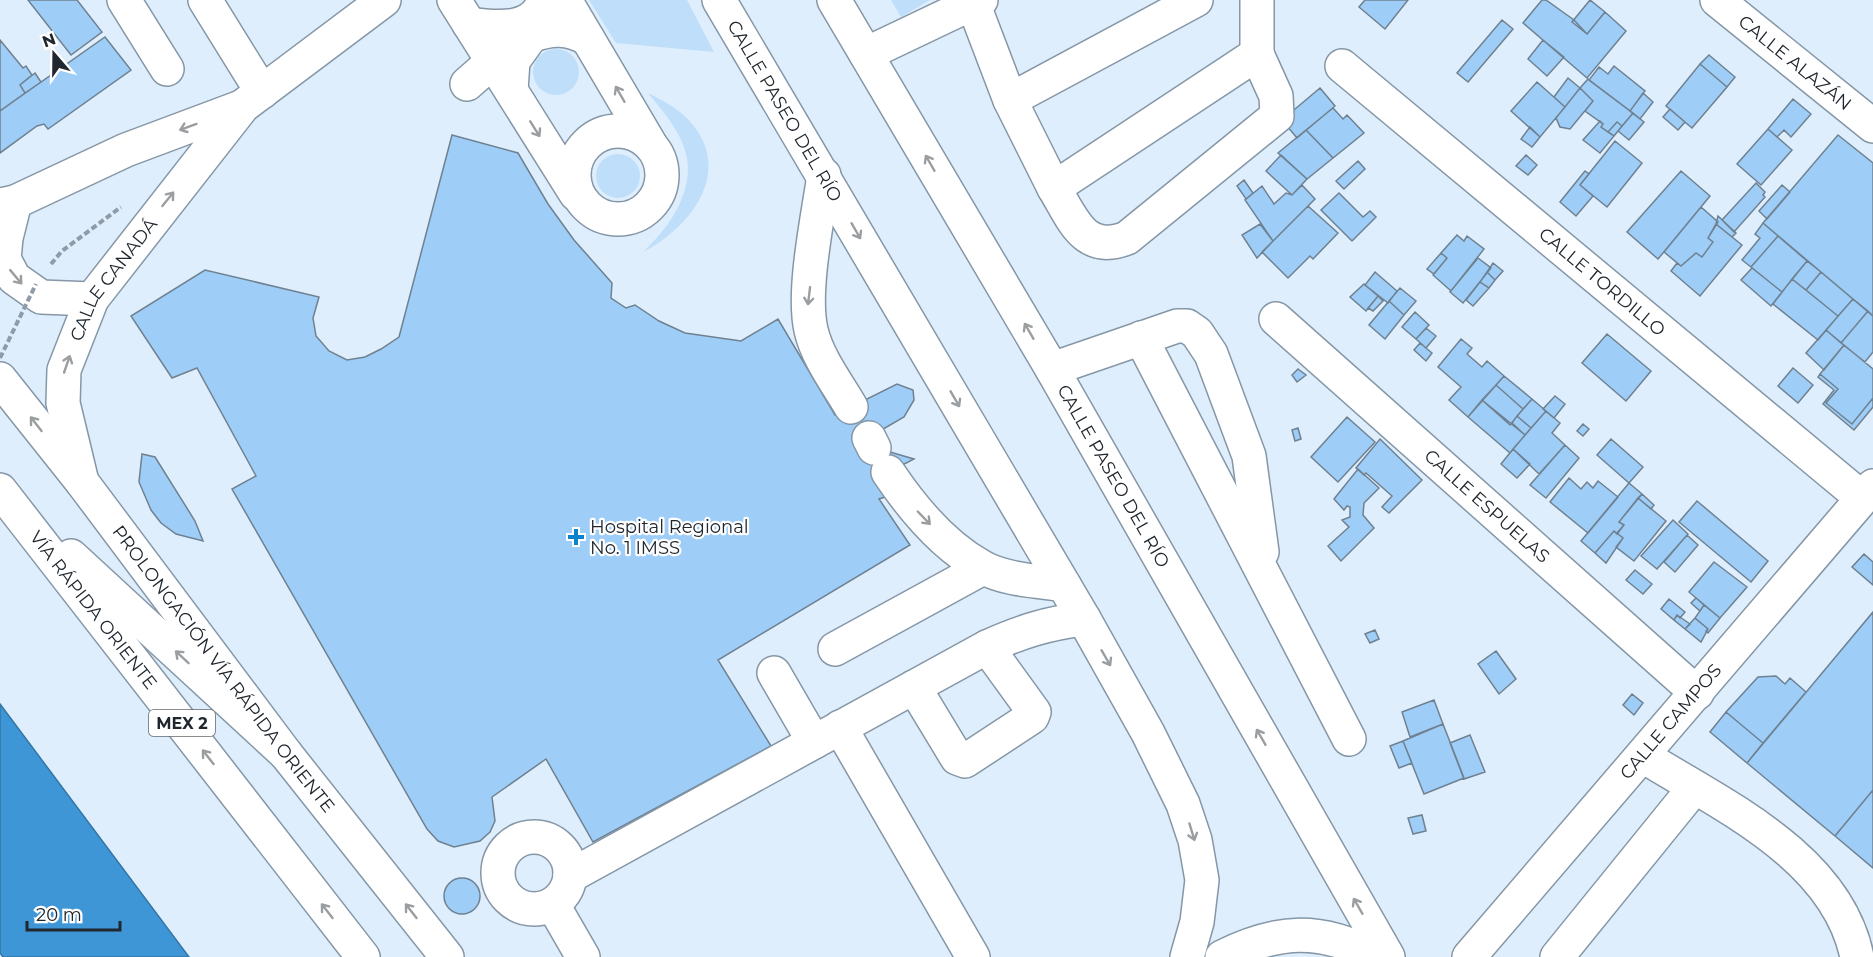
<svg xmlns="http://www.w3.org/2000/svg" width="1873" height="957" viewBox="0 0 1873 957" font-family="Montserrat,sans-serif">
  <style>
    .green { fill: #bedefa }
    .water { fill: #3e96d7; stroke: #3575a4; stroke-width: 1.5 }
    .building { fill: #9ecef7; stroke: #6f8191; stroke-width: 1.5 }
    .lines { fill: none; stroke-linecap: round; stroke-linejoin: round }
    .minor-casing { stroke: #8597a7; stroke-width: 36 }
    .major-casing { stroke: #8597a7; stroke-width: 36 }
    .highway-casing { stroke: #8597a7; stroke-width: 36 }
    .path { stroke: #8f9ca7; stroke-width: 4; stroke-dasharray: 6 3; stroke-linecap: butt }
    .minor { stroke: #fff; stroke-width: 33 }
    .major { stroke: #fff; stroke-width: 33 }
    .highway { stroke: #fff; stroke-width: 33 }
    .path-bridge { stroke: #8f9ca7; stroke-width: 4; stroke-dasharray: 6 3; stroke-linecap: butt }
    .oneway { stroke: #9b9ea1 }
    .poi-dot { fill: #0b84cd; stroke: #fff; stroke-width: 2 }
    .labels { text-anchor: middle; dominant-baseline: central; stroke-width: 4.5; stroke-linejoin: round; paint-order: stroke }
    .shield { fill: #fff; stroke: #63686d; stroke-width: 1.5 }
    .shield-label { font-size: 16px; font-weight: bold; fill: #20272e }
    .street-label { font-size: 18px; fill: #20272e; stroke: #fff }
    .poi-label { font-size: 18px; fill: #20272e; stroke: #fff; text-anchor: start }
  </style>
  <rect width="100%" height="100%" fill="#deeefc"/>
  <!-- green -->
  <path class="green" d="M589,0H687L714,52L616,43Z
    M891,0H930L901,17Z
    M533 72a23 23 0 1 1 46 0a23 23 0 1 1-46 0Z
    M648,93C665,102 682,110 693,125C733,175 688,229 643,252C668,229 693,194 687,158C683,134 663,111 648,93Z
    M596 176a22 22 0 1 1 44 0a22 22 0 1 1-44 0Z"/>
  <!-- water -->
  <path class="water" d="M0,704L189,957H3L0,953Z"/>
  <!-- building -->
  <path class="building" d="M28,0H77L102,32L71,55Z
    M1365,0H1408L1385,29L1359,7Z
    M1542,0H1546L1574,20L1587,34L1605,12L1626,31L1587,78L1523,23Z
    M1590,0L1605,12L1587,34L1572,22Z
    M1502,20L1513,29L1468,82L1457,73Z
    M105,37L131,70L48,129L44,124L37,126L0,153V111Z
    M0,40L23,68L26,66L32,75L20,85L25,93L0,111Z
    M1543,40L1564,57L1547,76L1528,59Z
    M1709,55L1735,77L1727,87L1700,64Z
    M1700,64L1727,87L1692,128L1666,106Z
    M1614,66L1645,91L1630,111L1589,80L1599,67L1608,74Z
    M35,73L41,82L25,93L20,85Z
    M1568,78L1580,88L1565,107L1554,97Z
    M1588,79L1633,113L1622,126L1617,122L1608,132L1601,127L1603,124L1585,111L1593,101L1580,88Z
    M1537,82L1565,107L1540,137L1511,111Z
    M1320,88L1335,106L1297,138L1282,120Z
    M1580,88L1593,101L1570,129L1560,127L1556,118Z
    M1643,93L1653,102L1640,119L1630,111Z
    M1793,99L1811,114L1791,137L1784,130L1777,137L1768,129Z
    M1333,108L1343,119L1347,115L1364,133L1333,158L1306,130Z
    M1670,109L1685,122L1678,130L1663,117Z
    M1633,113L1644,122L1629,140L1618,131Z
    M1600,121L1603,124L1601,127L1614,136L1600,153L1583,140Z
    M1617,122L1622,126L1614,136L1608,132Z
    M1530,127L1540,137L1532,147L1521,139Z
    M1768,129L1792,150L1761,185L1737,164Z
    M1306,130L1333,158L1307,179L1278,153Z
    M452,135L518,153L548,204L574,240L612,283L611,298L626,308L635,305L659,321L685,333L741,341L778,319L835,415L897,384L913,390L914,400L904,417L859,443L914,459L883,475L894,494L879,499L910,545L718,660L771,746L593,842L546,759L492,797L495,821L490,832L480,841L454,847L438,841L427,829L232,489L256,476L197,368L172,378L131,316L205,270L319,297L313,318L316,336L329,351L347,360L365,357L381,349L399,337Z
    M1838,135L1873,163V316L1763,223Z
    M1615,141L1642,163L1607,207L1580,185Z
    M1281,155L1307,179L1292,195L1266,171Z
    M1526,155L1537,165L1528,175L1516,166Z
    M1358,161L1365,169L1344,189L1336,181Z
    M1585,171L1589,174L1580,185L1593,196L1576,216L1560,202Z
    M1681,171L1710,196L1658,259L1627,232Z
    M1244,180L1253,193L1246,199L1237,186Z
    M1756,183L1765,192L1763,195L1765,197L1734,232L1722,220Z
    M1302,185L1315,199L1273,241L1245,200L1262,186L1274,204L1286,193L1292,195Z
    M1782,185L1790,192L1767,219L1759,211Z
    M1339,193L1363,217L1370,211L1376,217L1352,241L1321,210Z
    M1308,206L1338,233L1313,259L1310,256L1288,278L1262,252Z
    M1701,207L1718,222L1708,238L1713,242L1702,257L1696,253L1681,266L1664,252Z
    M1718,216L1736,233L1732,237L1716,224Z
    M1763,223L1778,236L1751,267L1742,260L1760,238L1755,234Z
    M1260,224L1273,241L1257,258L1242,235Z
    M1716,224L1742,245L1700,296L1671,271L1677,263L1681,266L1696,253L1702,257L1713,242L1708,238Z
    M1457,235L1464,241L1467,236L1484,249L1451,291L1433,275L1447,258L1441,253Z
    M1778,236L1807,261L1782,292L1751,267Z
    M1441,253L1447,258L1434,274L1427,269Z
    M1478,258L1491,268L1463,303L1450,292Z
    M1807,261L1821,272L1806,290L1792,279Z
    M1493,263L1503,271L1495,280L1487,272Z
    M1752,268L1782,292L1771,306L1741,280Z
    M1375,272L1397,291L1388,303L1365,285Z
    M1487,272L1495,280L1489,288L1480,282Z
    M1821,272L1853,299L1838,316L1806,290Z
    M1792,279L1838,316L1818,340L1773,304Z
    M1480,282L1489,288L1473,306L1466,300Z
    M1364,284L1378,296L1366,311L1350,297Z
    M1400,288L1416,301L1404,315L1389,301Z
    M1378,296L1383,301L1373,311L1368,308Z
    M1853,299L1868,311L1841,343L1826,330Z
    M1389,301L1404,315L1385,339L1369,325Z
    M1868,311L1873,316V352L1865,362L1841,343Z
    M1415,312L1429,325L1416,339L1402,327Z
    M1426,328L1436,336L1426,348L1416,339Z
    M1826,330L1844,345L1824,370L1806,353Z
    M1607,334L1651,371L1626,401L1582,363Z
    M1461,339L1472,348L1467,354L1482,367L1487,361L1504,376L1468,417L1449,400L1461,387L1438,367Z
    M1420,343L1432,353L1426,361L1414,350Z
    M1844,345L1873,369V398L1852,424L1826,403L1838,389L1820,374Z
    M1793,368L1813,385L1798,403L1778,386Z
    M1298,369L1306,375L1297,382L1292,375Z
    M1820,374L1838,389L1826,403L1852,424L1873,398V407L1854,430L1823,404L1834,390L1818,377Z
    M1504,376L1532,399L1523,409L1496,385Z
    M1496,385L1523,409L1510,425L1482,400Z
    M1555,396L1565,404L1554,418L1543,409Z
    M1532,399L1546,411L1531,428L1517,416Z
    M1482,400L1525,435L1510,453L1468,417Z
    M1546,411L1560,423L1552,433L1565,445L1539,474L1513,449Z
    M1517,416L1531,428L1525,435L1512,423Z
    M1347,417L1375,442L1338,482L1311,457Z
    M1583,424L1589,429L1583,436L1577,431Z
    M1298,428L1301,439L1295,441L1292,430Z
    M1380,439L1422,480L1389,513L1382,507L1392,496L1366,473L1364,475L1356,468Z
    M1611,439L1643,467L1629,483L1597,455Z
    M1565,445L1579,458L1546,498L1530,485Z
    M1513,449L1530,464L1517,478L1501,464Z
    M142,454L155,457L195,521L203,541L176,534L161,523L151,510L139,482Z
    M1358,469L1379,488L1364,503L1363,515L1374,528L1341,561L1328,546L1349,527L1342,520L1350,517V507L1347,506L1344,510L1334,499Z
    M1569,478L1581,489L1587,482L1593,488L1598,481L1618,497L1588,533L1550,502Z
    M1629,483L1642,494L1619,522L1624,525L1617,534L1614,531L1595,553L1581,541Z
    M1642,494L1654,505L1651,509L1638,498Z
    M1638,498L1666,521L1634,561L1616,547L1623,538L1617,533L1624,525L1619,522Z
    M1697,501L1768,561L1751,582L1679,522Z
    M1673,520L1688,534L1657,569L1641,556Z
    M1614,531L1623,538L1606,563L1595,553Z
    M1687,535L1698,545L1675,572L1664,562Z
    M1864,554L1873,562V585L1852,567Z
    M1714,562L1747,587L1720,618L1689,592Z
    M1635,570L1652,584L1643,594L1626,580Z
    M1696,598L1704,605L1700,611L1691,603Z
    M1669,599L1685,612L1680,618L1677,615L1674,620L1661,609Z
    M1704,605L1720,618L1708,633L1706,631L1708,629L1695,618Z
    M1873,612V790L1835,836L1747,763Z
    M1677,615L1690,624L1685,629L1674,620Z
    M1695,618L1708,629L1701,642L1685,629Z
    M1375,630L1379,639L1370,643L1365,634Z
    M1496,651L1516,679L1499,694L1478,664Z
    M1776,676L1785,684L1790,678L1806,692L1763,743L1726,712L1758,677Z
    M1632,694L1643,703L1634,715L1623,705Z
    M1434,700L1443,724L1410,737L1402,712Z
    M1726,712L1763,743L1747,763L1710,732Z
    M1443,724L1464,778L1424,794L1403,741Z
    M1470,735L1485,772L1464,779L1450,743Z
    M1403,741L1412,763L1399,768L1390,746Z
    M1873,790V868L1835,836Z
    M1422,815L1426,831L1413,834L1408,818Z
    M444 896a18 18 0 1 1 36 0a18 18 0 1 1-36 0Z"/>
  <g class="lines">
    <!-- minor casing -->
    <g class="minor-casing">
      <g id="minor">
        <path d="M124,0L167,69"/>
        <path d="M205,0L262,92"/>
        <path d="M454,0L576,194"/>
        <path d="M565,0L650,144"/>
        <path d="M981,0L973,3L1010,100L1054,188L1257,54V0"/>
        <path id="s1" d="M1717,0L1873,126"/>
        <path d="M469,24C496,28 535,32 544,0"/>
        <path d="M866,54L973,3L972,0"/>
        <path id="s2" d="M1342,66L1862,498"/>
        <path d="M467,84L508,48"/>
        <path d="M511,90L513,61L531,36C552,28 568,28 588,39"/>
        <path d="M1010,100L1196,0"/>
        <circle cx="618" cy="175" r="44"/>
        <path d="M824,175C818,217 802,291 811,330C817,357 837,383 851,407"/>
        <path d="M1054,188C1073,219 1084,255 1127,238L1277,116L1276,96L1257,54"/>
        <path d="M15,202L6,238L4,259L14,278L41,297L92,299"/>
        <path d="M0,205L15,202L126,150L241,107"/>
        <path id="s3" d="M1276,319L1697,693"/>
        <path d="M1141,338L1349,739"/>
        <path d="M1052,369L1177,326H1187L1197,333L1211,354L1249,456L1262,552"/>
        <path d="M869,438L874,448"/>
        <path d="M888,472C912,508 944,546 982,567C1005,580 1039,581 1064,585"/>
        <path id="s4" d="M82,482L63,403L64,370L92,299L243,106L384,0"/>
        <path d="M835,649L983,568"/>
        <path d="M774,673L814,742"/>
        <path d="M914,687L957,758L965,761L1032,717L1034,712L987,647"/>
        <path d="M840,727L973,957"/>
        <path d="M1643,756C1722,805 1837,857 1857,957"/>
        <circle cx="534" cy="873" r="36"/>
        <path d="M570,876L987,647C1020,632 1048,623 1084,619"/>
        <path d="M553,905L583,957"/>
        <path id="s5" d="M1469,957L1873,486"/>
        <path d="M1557,957L1694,788"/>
      </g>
    </g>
    <!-- major casing -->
    <g class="major-casing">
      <g id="major">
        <path id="s6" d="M719,0L1084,619L1148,733L1183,804L1195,840L1202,880L1197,922L1187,957"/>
        <path id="s7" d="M834,0L1052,369L1388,957"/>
        <path id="s8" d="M0,379L82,482L286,754L447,957"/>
        <path d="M1222,957C1278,929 1321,927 1377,957"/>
      </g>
    </g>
    <!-- highway casing -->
    <g class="highway-casing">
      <g id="highway">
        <path id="s9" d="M0,490L363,957"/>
        <path d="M71,556L286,754"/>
      </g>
    </g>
    <!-- path -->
    <path class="path" d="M51,264L62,251L121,207"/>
    <!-- minor -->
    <use href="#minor" class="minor"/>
    <!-- major -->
    <use href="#major" class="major"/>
    <!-- highway -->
    <use href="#highway" class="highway"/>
    <!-- path-bridge -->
    <path class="path-bridge" d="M0,358L36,284"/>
  </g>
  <!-- one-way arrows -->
  <defs><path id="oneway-shaft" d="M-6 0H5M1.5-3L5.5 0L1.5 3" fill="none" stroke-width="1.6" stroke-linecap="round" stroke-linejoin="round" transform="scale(1.5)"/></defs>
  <g class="oneway">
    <use href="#oneway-shaft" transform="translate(620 94) rotate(-120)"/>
    <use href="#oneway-shaft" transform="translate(188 127) rotate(160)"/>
    <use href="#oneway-shaft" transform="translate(535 129) rotate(58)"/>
    <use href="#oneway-shaft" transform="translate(930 163) rotate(-120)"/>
    <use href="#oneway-shaft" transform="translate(168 199) rotate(-51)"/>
    <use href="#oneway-shaft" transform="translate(856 231) rotate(60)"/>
    <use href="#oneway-shaft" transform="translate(16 277) rotate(50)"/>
    <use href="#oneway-shaft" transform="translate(809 296) rotate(97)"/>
    <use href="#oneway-shaft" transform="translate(1029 331) rotate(-120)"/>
    <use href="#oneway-shaft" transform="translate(67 364) rotate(-71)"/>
    <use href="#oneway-shaft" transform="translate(955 399) rotate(60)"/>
    <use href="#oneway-shaft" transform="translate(36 424) rotate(-128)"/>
    <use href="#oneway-shaft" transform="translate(924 518) rotate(46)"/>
    <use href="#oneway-shaft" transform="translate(182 657) rotate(-137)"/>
    <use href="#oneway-shaft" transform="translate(1106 658) rotate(60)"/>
    <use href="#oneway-shaft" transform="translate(1261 737) rotate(-120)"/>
    <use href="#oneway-shaft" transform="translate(208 757) rotate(-128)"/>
    <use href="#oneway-shaft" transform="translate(1192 832) rotate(73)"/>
    <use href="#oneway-shaft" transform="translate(1358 906) rotate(-120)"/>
    <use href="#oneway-shaft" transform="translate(327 911) rotate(-128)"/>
    <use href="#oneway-shaft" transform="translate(411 911) rotate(-128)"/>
  </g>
  <!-- markers -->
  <path class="poi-dot" d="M573 528h6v6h6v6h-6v6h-6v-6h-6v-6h6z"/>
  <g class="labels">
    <!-- shield labels -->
    <rect class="shield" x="149" y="710" width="66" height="26" rx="4.5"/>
    <g class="shield-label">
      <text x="182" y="723">MEX 2</text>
    </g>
    <!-- street labels -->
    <g class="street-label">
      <text stroke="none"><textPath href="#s1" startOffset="100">CALLE ALAZÁN</textPath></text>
      <text stroke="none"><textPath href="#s6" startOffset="129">CALLE PASEO DEL RÍO</textPath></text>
      <text stroke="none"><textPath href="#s4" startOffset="218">CALLE CANADÁ</textPath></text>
      <text stroke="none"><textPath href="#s2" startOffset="338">CALLE TORDILLO</textPath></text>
      <text stroke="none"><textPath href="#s7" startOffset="552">CALLE PASEO DEL RÍO</textPath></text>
      <text stroke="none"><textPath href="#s3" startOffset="282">CALLE ESPUELAS</textPath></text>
      <text stroke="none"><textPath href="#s9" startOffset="152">VÍA RÁPIDA ORIENTE</textPath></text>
      <text stroke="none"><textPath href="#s8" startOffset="366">PROLONGACIÓN VÍA RÁPIDA ORIENTE</textPath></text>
      <text stroke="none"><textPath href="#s5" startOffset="310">CALLE CAMPOS</textPath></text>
    </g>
    <!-- poi labels -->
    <g class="poi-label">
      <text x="590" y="527">Hospital Regional<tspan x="590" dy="21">No. 1 IMSS</tspan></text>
    </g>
  </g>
  <!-- north arrow -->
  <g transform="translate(54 54) rotate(340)" stroke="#ffffff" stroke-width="4.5" paint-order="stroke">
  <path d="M0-4.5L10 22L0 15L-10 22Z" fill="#20272e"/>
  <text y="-9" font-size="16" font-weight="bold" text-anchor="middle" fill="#20272e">N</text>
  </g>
  <!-- scale -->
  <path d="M27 921v9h93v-9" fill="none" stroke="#20272e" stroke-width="3"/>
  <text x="36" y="921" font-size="18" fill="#20272e" stroke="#ffffff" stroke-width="4.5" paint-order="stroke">20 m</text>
</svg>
